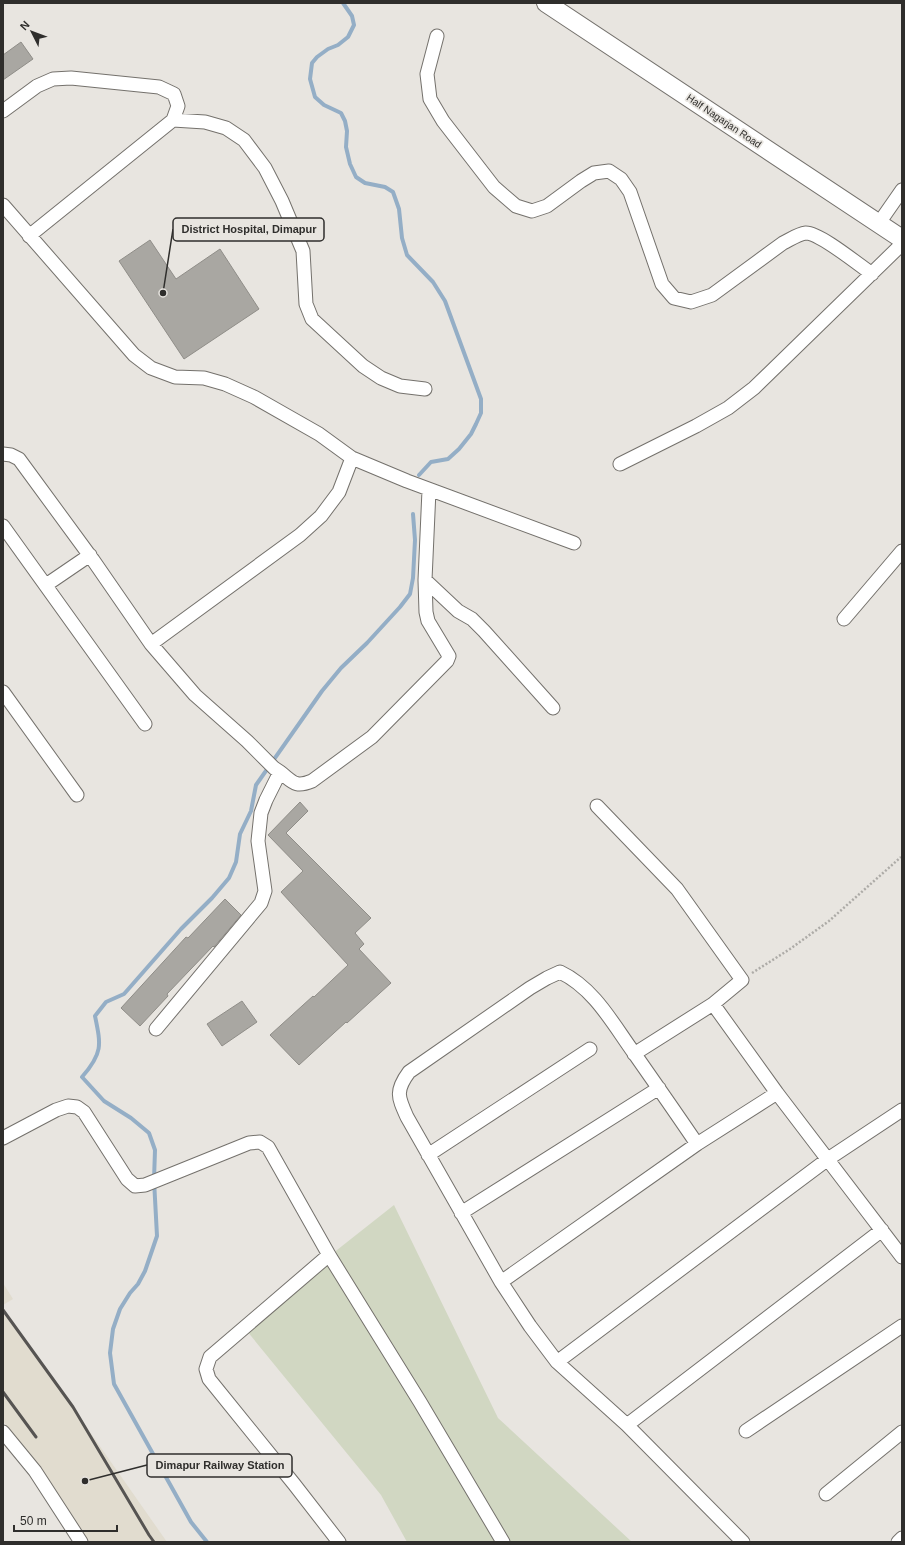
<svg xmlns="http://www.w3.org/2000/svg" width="905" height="1545" viewBox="0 0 905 1545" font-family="Arial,sans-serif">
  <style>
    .built { fill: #e1dccf }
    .green { fill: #d1d7c2 }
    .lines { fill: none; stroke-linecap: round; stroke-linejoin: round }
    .stream { stroke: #94aec6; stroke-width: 4 }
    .building { fill: #a9a7a2; stroke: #8f8d88 }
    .street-casing { stroke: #74716c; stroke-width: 15 }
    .secondary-casing { stroke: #74716c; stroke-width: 20 }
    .path { stroke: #adaba7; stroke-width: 2.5; stroke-dasharray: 2 2; stroke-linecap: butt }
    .street { stroke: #fff; stroke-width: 13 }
    .secondary { stroke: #fff; stroke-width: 18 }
    .rail { stroke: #565452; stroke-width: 3 }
    .labels { text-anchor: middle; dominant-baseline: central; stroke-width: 3.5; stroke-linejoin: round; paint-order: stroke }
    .street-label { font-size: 10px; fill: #2f2e2c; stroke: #e8e5e0 }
    .leader { fill: none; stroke: #2f2e2c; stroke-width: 1.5 }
    .callout-dot { fill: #2f2e2c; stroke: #e8e5e0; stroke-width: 1.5 }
    .callout { fill: #e8e5e0; stroke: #2f2e2c; stroke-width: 1.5 }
    .callout-label { font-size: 11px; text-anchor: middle; font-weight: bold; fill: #2f2e2c }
  </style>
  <rect width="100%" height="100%" fill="#e8e5e0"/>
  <!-- built -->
  <path class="built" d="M3,1283L13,1299L3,1305Z
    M3,1308L167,1542H88L3,1421Z"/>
  <!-- green -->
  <path class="green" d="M394,1205L498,1418L632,1542H407L381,1495L242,1325Z"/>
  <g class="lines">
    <!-- stream -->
    <path class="stream" d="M343,3L352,16L354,25L348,37L338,45L328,49L317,57L312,63L310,79L315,97L324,105L341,113L345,121L347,131L346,147L350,164L356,177L365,183L385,187L393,192L399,209L402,238L407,255L433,282L445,301L481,399V413L476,424L471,434L459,449L448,459L431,462L419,475
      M207,1542L191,1522L114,1384L110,1353L113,1329L120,1309L130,1293L138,1284L145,1271L157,1236L154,1180L155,1150L149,1133L131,1118L104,1101L82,1077C103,1053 101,1045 95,1016L106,1002L124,994L181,929L212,898L229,878L236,862L240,834L251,811L256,785L322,691L341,668L367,643L400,607L410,594L413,578L415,540L413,514"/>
  </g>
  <!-- building -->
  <path class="building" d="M21,42L33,59L3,80V55Z
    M150,240L176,279L220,249L259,309L184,359L119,261Z
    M300,802L308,811L286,833L371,918L355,933L364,944L359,949L391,983L347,1023L346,1022L299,1065L270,1035L313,996L314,997L348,965L281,892L303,871L268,835Z
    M225,899L241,915L214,947L213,946L167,994L168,996L140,1026L121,1008L186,937L188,938Z
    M242,1001L257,1022L222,1046L207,1024Z"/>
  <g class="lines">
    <!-- street casing -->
    <g class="street-casing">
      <path id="street" d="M437,36L427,74L430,99L443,121L494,187L516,206L532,211L547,206L581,181L594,173L609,171L621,179L630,192L662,284L674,298L691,302L712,295L783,243C791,239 798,234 806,233C820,233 859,265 872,274
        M3,111L37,86L53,79L71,78L159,87L174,94L178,106L173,120L29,236
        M173,120L205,122L226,128L244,140L265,168L282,201L303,251L306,304L312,319L363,366L381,378L400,386L425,389
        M3,205L134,355L151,368L175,377L204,378L225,384L254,397L319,434L352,458L407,481L574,543
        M879,223L902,190
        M3,454L11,455L19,459L93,560L151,644L195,695L247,741L274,768L280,772L266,800L261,813L258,841L265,891L261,903L156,1029
        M620,464L696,426L728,408L754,388L902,244
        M3,526L145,724
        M425,580L458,611L472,619L484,631L553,708
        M46,585L90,555
        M844,619L902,551
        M151,644L300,535L321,516L339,492L352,458
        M3,692L77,795
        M280,772C293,782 295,788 312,781L372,737L447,661L449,656L428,621L426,612L425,580L429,490
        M597,806L677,889L742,980L713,1004L634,1054
        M713,1004L777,1093L902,1257
        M3,1138L56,1110L68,1106L77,1107L84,1112L127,1179L135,1186L145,1185L249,1143L260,1142L268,1147L329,1255L420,1402L503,1542
        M428,1155L590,1049
        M461,1213L659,1088
        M329,1255L210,1357L206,1369L209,1379L294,1484L339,1542
        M501,1282L697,1144
        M557,1362L828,1159L902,1110
        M627,1425L882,1230
        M746,1431L902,1326
        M3,1432L35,1471L81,1542
        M826,1494L902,1432
        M743,1542L627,1425L557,1362L530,1326L501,1282L407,1117C398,1097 395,1091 409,1072L530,988L547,978L560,972C594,988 613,1024 634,1053C655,1083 676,1113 697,1144L777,1093
        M898,1542L902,1538"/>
    </g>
    <!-- secondary casing -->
    <g class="secondary-casing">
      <path id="secondary" d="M546,3L902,239"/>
    </g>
    <!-- path -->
    <path class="path" d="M752,973L790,949L829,921L901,857"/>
    <!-- street -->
    <use href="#street" class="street"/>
    <!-- secondary -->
    <use href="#secondary" class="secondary"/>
    <!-- rail -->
    <path class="rail" d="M3,1310L73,1407L149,1535L154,1542
      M3,1392L36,1437"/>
  </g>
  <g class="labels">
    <!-- street labels -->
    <g class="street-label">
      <text transform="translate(724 121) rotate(34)">Half Nagarjan Road</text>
    </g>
  </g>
  <!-- callouts -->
  <path class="leader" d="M163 293L173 229M85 1481L147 1465"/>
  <g class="callout-dot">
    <circle cx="163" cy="293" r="4"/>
    <circle cx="85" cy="1481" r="4"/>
  </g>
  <g class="callout">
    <rect x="173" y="218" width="151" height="23" rx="4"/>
    <rect x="147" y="1454" width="145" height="23" rx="4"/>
  </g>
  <g class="callout-label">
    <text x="249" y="233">District Hospital, Dimapur</text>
    <text x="220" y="1469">Dimapur Railway Station</text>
  </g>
  <!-- border -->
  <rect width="905" height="1545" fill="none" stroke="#2f2e2c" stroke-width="8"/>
  <!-- north arrow -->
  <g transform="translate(32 32) rotate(312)" stroke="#e8e5e0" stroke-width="3" paint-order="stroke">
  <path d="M0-3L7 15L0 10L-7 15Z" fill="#2f2e2c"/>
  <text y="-6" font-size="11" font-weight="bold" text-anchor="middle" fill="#2f2e2c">N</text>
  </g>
  <!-- scale -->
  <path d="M14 1525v6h103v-6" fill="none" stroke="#2f2e2c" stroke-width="2"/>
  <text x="20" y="1525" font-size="12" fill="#2f2e2c" stroke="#e8e5e0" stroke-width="3" paint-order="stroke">50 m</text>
</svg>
